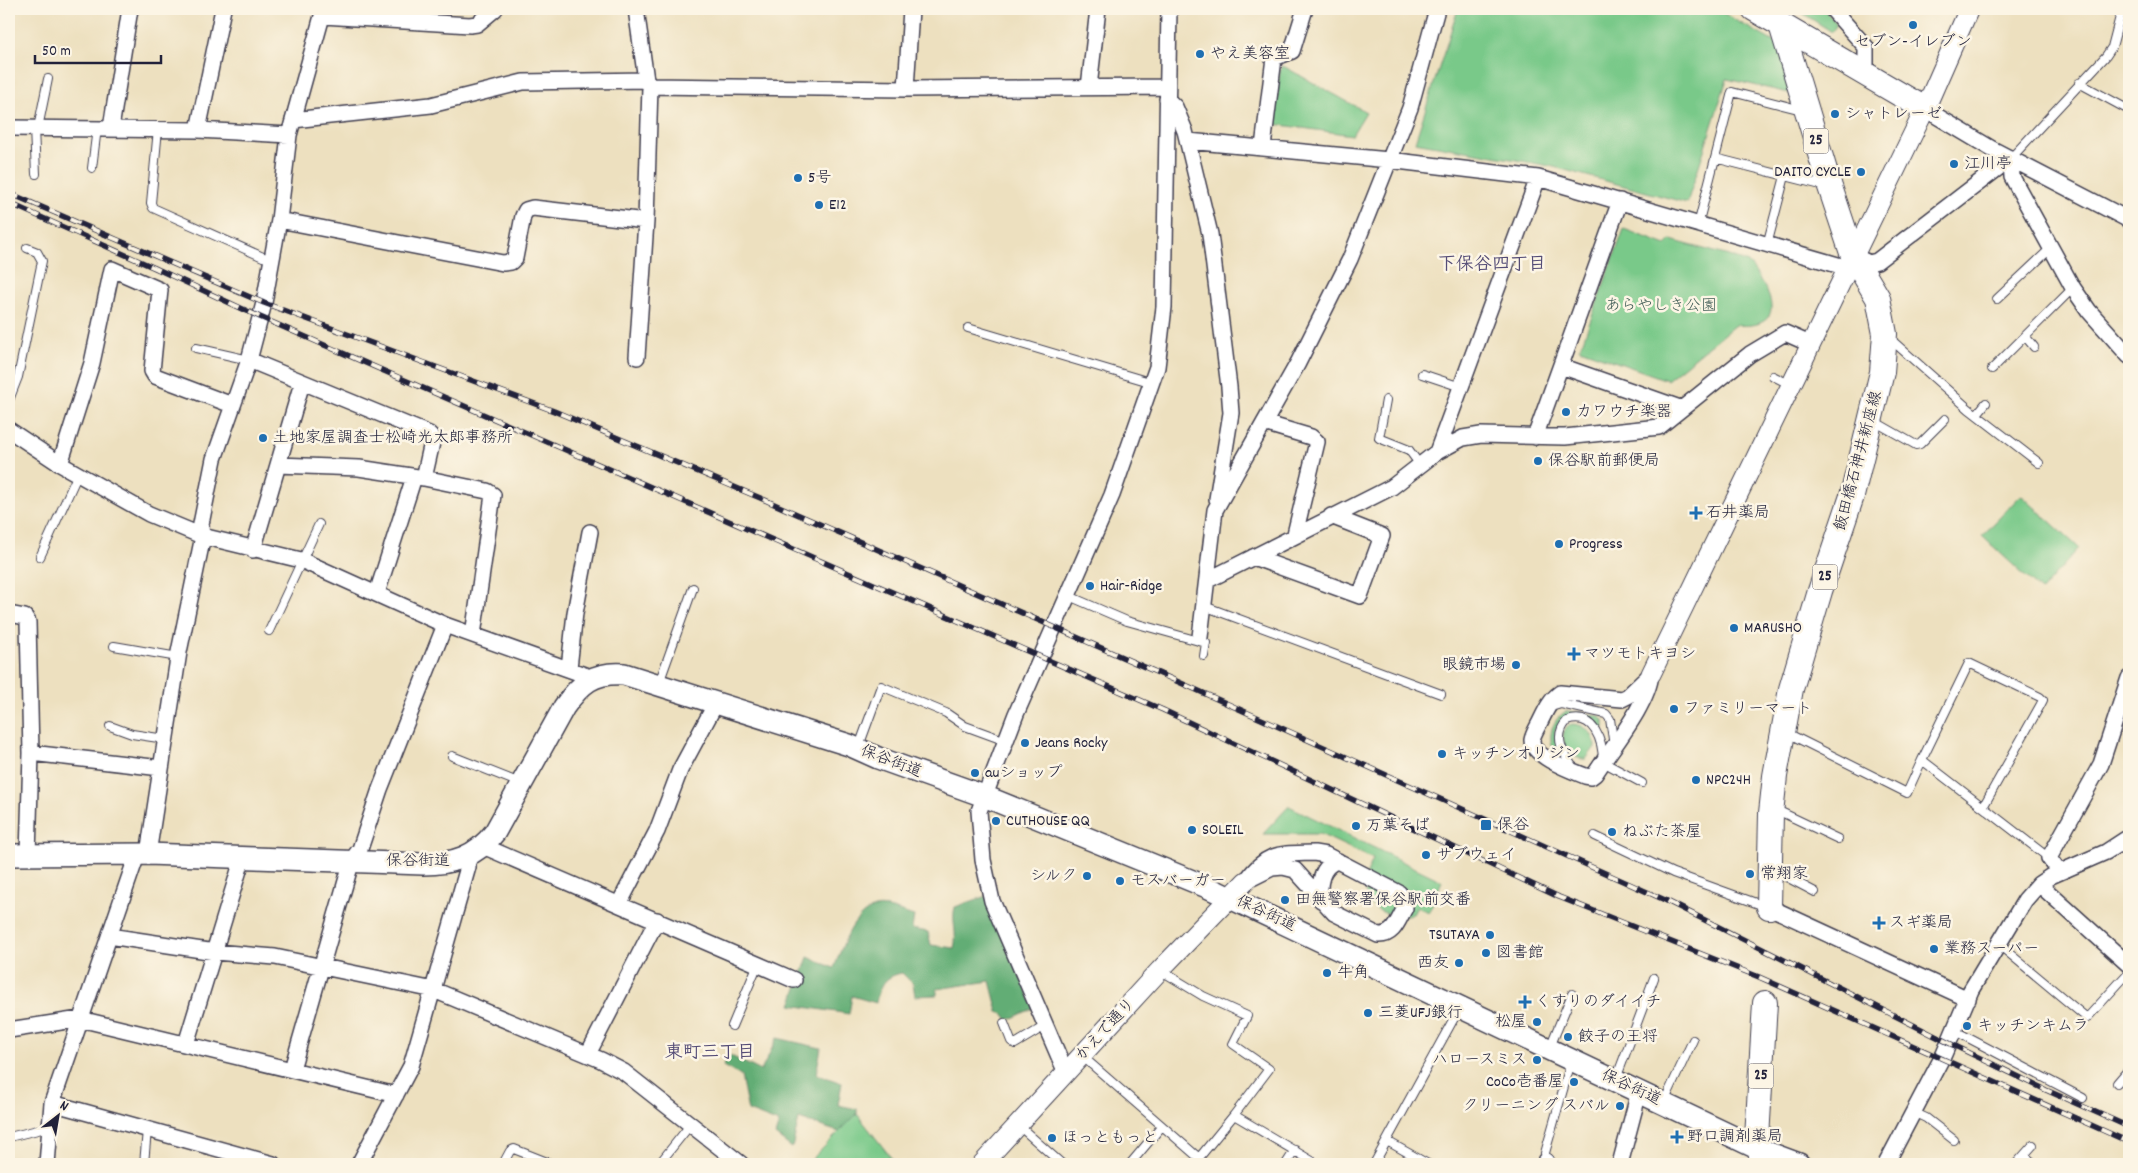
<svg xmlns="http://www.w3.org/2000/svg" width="2138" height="1173" viewBox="0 0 2138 1173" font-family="Dekko,'Klee One',sans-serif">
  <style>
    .green { fill: #79c989; stroke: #4e7662 }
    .forest { fill: #62ad75; stroke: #426858 }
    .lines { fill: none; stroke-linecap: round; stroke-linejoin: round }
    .service-casing { stroke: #403e4f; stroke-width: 10 }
    .minor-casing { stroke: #403e4f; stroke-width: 18 }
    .tertiary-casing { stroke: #403e4f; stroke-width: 21 }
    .secondary-casing { stroke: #403e4f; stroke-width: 24 }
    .primary-casing { stroke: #403e4f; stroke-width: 26 }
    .service { stroke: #fff; stroke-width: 8 }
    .minor { stroke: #fff; stroke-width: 15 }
    .tertiary { stroke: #fff; stroke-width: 19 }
    .secondary { stroke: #fff; stroke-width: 21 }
    .primary { stroke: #fff; stroke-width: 24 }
    .rail-casing { stroke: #22223b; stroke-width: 5.5 }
    .rail { stroke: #fcf5e5; stroke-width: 4; stroke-dasharray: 11; stroke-linecap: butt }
    .poi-dot { fill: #1f6fb2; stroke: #fcf5e5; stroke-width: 2 }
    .labels { text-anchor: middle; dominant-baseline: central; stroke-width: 5; stroke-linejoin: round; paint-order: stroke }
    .shield { fill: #fcf5e5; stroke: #63616e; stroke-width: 1 }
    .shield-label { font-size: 15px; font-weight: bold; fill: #22223b }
    .poi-label { font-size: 16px; fill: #22223b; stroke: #fcf5e5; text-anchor: start }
    .park-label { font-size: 16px; fill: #405c56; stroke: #fcf5e5 }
    .street-label { font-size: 16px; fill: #22223b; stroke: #fcf5e5 }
    .neighbourhood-label { font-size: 18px; font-weight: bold; fill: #554d77; stroke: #fcf5e5 }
  </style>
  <rect width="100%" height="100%" fill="#fcf5e5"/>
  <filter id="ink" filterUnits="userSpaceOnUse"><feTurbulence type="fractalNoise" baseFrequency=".02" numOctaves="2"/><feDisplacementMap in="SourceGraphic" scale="10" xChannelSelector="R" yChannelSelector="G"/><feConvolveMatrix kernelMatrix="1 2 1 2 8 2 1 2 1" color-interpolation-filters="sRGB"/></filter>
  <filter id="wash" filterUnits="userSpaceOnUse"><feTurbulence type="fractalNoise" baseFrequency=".0096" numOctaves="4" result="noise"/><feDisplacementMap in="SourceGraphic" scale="20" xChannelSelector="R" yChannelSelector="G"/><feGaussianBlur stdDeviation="1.12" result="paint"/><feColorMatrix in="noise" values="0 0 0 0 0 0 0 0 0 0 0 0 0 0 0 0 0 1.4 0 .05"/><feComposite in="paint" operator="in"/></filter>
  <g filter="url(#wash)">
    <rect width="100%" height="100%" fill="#ede0bf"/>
    <!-- green -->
    <path class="green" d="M1458,9H1716L1781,46L1789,93L1727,79L1687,203L1550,166L1415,142Z
      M1796,9H1824L1837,24L1832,32Z
      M1283,66L1366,112L1352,135L1274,124L1280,71Z
      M1624,229L1666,245L1671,240C1684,244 1742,258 1749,264C1753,268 1757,275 1760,280C1781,310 1772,329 1735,325L1667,380L1580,349Z
      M2021,495L2079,548L2041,591L1982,536Z
      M1567,711L1598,716L1604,720V728L1601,730C1590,712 1562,708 1555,732L1558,750L1552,745C1548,732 1555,717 1567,711Z
      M1572,724C1585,724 1595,734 1595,747L1586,759C1568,761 1553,732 1572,724Z
      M1289,806L1442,881L1429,912L1417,907L1413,914C1394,918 1366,913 1365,888C1364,877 1369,869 1373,859L1320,834H1263Z
      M857,1114L896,1164H808L810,1161Z"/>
    <!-- forest -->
    <path class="forest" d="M986,896L1034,1008L1008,1020L1004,1014L998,1012L990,981L937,989V995L915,996L913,984L902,973C885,976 879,986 876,1003L852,996L849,1014L791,1005L808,957L834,968C842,949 851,914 875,908C887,905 903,913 914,916L912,929L928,932L931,945L954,948C958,933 951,921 955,907Z
      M777,1038L821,1048L816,1074L842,1083L838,1105L857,1109V1114L839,1132L799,1119L792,1148L775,1135L779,1123L748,1111L741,1076L723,1066L729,1055L761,1071Z"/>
  </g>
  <g filter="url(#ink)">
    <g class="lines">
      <!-- service casing -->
      <g class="service-casing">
        <path id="service" d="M9,16L10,9
          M2079,83L2129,110
          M34,128L36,174
          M38,128L48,79
          M158,129L151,203L153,208L263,257L273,259
          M1715,158L1825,186
          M2011,158L2106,56L2112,47L2122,9
          M92,168L97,128
          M1698,225L1732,92L1802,110
          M1767,245L1785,176
          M1997,299L2051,248
          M968,328L1153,383
          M2025,336L2034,347
          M1888,337L1969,409L2039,463
          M196,348L249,360
          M1992,369L2073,288
          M1422,374L1461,387
          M1773,376L1791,385
          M9,400L18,377L42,261L37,252L27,248
          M1386,400L1379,438L1409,450L1420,465
          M1977,414L1986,403
          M1872,420L1916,445L1920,444L1945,419
          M40,557L78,474
          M1069,596L1127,621L1206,643L1204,656
          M1204,606L1441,694
          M269,631L319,524
          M114,646L178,657
          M659,683L693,588
          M1551,707L1561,704L1606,714L1610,719L1614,746
          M110,726L132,734L165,739
          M1785,732L1907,793L1922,760L2049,858
          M858,749L881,686L946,713L965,726L1006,741
          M452,756L520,783
          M1922,760L1969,663L2040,697L2043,700L2041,704L1983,807
          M1574,769C1564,754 1552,737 1567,721C1594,712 1603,741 1603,762L1642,783
          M1773,812H1781L1838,839
          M1595,836L1673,873L1767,907
          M2119,845L2129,857
          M1772,872H1777L1815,892
          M1998,944L2087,1018L2129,972
          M1160,970L1203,996L1247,1016L1233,1044L1269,1069L1234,1115
          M1004,1023L1011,1041L1015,1044L1045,1026
          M732,1026L758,964
          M1955,1031L2083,1098
          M1550,1047L1572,994
          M1082,1056L1199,1158
          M1616,1079L1654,978
          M2117,1083L2129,1069
          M1664,1102L1693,1040
          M1913,1112L1926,1118L1954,1140
          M1018,1125L1062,1164
          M9,1137L50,1127
          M1387,1141L1428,1164
          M2024,1155L2034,1164
          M1546,1161L1545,1153L1571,1062
          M144,1164L147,1130
          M503,1164L510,1151L514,1149L552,1164
          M659,1164L691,1124
          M1130,1164L1162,1126
          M1194,1164L1234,1115L1317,1164
          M1286,1164L1295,1150
          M1374,1164L1459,1009
          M2016,1164L2033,1145"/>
      </g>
      <!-- minor casing -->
      <g class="minor-casing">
        <path id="minor" d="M636,9L646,80L650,86L646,221L637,357
          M1832,9L1866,47V74
          M323,16L470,25L477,24L495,9
          M650,86L906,89L1167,87
          M1089,87L1098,9
          M906,89L911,9
          M1167,99L1175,107L1185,131L1210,234L1229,387L1231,413L1217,499
          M1925,109L1992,149L2129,220
          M293,120L431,105L523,82L646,80
          M9,128L198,130L289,135
          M111,128L130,9
          M198,130L223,9
          M1188,141L1389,160L1538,178L1848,268
          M1263,147L1274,58L1292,51L1305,9
          M2011,158L2012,177L2073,288L2089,311L2129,356
          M279,220L503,263L511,262L515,258L523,216L526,210L533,208L646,221
          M1854,256L1869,263L1877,261L2011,158
          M249,360L429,434L433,438L424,478L487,491L493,495L473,635
          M1561,366L1680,408
          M1264,423L1311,437L1317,442L1295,534
          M9,430L60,464L149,514L202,536L301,560L445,625L593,678
          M1535,437L1620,201
          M1437,452L1538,178
          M60,464L92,363L112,269L160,290L152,371L155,376L232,405
          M278,465L359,468L424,478
          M253,550L302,383
          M1253,557L1360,596L1382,536L1331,516
          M1208,580L1392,487L1437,452L1463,438L1481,435L1565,437L1659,427L1750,354L1785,333L1810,344
          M377,593L414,477
          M9,614L25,617L28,622L31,753L28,855
          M1200,637L1215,510L1298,363L1350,259L1410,108L1437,9
          M569,668L575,613L590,532
          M1651,674C1648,705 1612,747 1595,774L1591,777L1585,776C1573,771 1531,756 1532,740C1533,734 1537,728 1540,722C1545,712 1550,700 1560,693L1622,699L1628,696Z
          M31,753L161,768
          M483,846L794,980
          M1314,853L1326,855L1399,893L1404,899L1405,908C1398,920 1394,936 1378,935L1334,913L1295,870L1283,867L1272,868L1246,881C1267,851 1280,854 1314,853Z
          M148,854L179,652L202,541L201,524L214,459L249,360L264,303L279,220L289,135L324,9
          M2059,872L2049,858L2101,764L2129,678
          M2039,884L2129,965
          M1321,900C1318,885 1321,865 1338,861
          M619,904L657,831L680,770L716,703
          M1769,907L1968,999
          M109,936L215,952L275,957L434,990L601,1060L624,1072L741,1164
          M9,1030L80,1019L396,1095
          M186,1044L243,857
          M588,1054L657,920
          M292,1069L352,860L360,849L380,789L445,625
          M1066,1073L992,901L983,860L979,811L1016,714L1112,495L1157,367L1164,307L1169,9
          M52,1103L273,1164
          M47,1164L52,1103L137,855
          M359,1164L411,1066L468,867V857
          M1545,1164L1546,1161
          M1620,1164L1639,1092
          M1886,1164L1944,1054L1971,990L2025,900L2039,884L2051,876L2106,852L2129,837"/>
      </g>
      <!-- tertiary casing -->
      <g class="tertiary-casing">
        <path id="tertiary" d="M1651,674L1925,109L1969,9
          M982,1164L1160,970L1246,881"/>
      </g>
      <!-- secondary casing -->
      <g class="secondary-casing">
        <path id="secondary" d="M9,855L148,854L423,864C453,864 476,857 495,832L564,707C581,683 593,672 624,674L849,745L878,758L984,796L1207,887L1761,1150L1799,1164"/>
      </g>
      <!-- primary casing -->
      <g class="primary-casing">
        <path id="primary" d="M1754,9L1925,109
          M1769,907L1771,813L1775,776L1791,689L1820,591L1852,496L1882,372L1885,334L1878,298L1853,256L1830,187L1781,25
          M1763,1164L1757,1138L1765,1003"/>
      </g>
      <!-- service -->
      <use href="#service" class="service"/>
      <!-- minor -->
      <use href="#minor" class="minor"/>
      <!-- tertiary -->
      <use href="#tertiary" class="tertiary"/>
      <!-- secondary -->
      <use href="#secondary" class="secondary"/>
      <!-- primary -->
      <use href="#primary" class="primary"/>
      <!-- rail casing -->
      <g class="rail-casing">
        <path id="rail" d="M9,193L264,303L554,411L765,500L1190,687L1665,900L1949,1043L2046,1090L2129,1127
          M9,203L155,268L260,317L1163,710L1559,897L1759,977L2129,1142"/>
      </g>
      <!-- rail -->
      <use href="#rail" class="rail"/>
    </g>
  </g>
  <!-- markers -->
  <g class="poi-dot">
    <circle cx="1913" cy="25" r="5"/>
    <circle cx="1200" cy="54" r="5"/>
    <circle cx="1835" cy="114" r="5"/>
    <circle cx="1954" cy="164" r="5"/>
    <circle cx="1861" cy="172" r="5"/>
    <circle cx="798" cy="178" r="5"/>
    <circle cx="819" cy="205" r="5"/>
    <circle cx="1566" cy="412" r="5"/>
    <circle cx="263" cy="438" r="5"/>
    <circle cx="1538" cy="461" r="5"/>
    <path d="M1693.5 505.5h5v5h5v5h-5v5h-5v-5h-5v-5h5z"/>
    <circle cx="1559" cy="544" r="5"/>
    <circle cx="1090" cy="586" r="5"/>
    <circle cx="1734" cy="628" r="5"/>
    <path d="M1571.5 646.5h5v5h5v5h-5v5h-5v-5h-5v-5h5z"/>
    <circle cx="1516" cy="665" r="5"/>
    <circle cx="1674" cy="709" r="5"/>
    <circle cx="1025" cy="743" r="5"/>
    <circle cx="1442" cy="754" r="5"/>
    <circle cx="975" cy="773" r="5"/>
    <circle cx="1696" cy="780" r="5"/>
    <circle cx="996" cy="821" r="5"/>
    <rect x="1480" y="819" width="12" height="12" rx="2.5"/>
    <circle cx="1356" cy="826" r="5"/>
    <circle cx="1192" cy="830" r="5"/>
    <circle cx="1612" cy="832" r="5"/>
    <circle cx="1426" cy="855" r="5"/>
    <circle cx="1750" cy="874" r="5"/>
    <circle cx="1087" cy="876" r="5"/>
    <circle cx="1120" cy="881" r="5"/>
    <circle cx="1285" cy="900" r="5"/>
    <path d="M1876.5 915.5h5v5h5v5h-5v5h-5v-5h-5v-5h5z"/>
    <circle cx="1490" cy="935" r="5"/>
    <circle cx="1934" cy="949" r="5"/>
    <circle cx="1486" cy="953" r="5"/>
    <circle cx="1459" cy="963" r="5"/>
    <circle cx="1327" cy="973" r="5"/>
    <path d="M1522.5 994.5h5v5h5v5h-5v5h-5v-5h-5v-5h5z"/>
    <circle cx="1368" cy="1013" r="5"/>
    <circle cx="1537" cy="1022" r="5"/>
    <circle cx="1967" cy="1026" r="5"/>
    <circle cx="1568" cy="1037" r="5"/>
    <circle cx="1537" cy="1060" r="5"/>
    <circle cx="1574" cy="1082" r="5"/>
    <circle cx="1620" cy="1106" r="5"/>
    <path d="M1674.5 1129.5h5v5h5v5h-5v5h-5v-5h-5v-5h5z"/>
    <circle cx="1052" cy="1138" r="5"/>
  </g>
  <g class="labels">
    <!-- shield labels -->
    <g class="shield">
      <rect x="1803.5" y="128.5" width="25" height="25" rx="4"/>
      <rect x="1812.5" y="564.5" width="25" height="25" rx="4"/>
      <rect x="1748.5" y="1063.5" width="25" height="25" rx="4"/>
    </g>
    <g class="shield-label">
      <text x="1816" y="141">25</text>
      <text x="1825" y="577">25</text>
      <text x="1761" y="1076">25</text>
    </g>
    <!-- poi labels -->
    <g class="poi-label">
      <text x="1913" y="42" text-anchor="middle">セブン-イレブン</text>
      <text x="1210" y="54">やえ美容室</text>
      <text x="1845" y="114">シャトレーゼ</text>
      <text x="1964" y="164">江川亭</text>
      <text x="1851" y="172" text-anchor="end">DAITO CYCLE</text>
      <text x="808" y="178">5号</text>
      <text x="829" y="205">E12</text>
      <text x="1576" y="412">カワウチ楽器</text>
      <text x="273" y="438">土地家屋調査士松崎光太郎事務所</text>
      <text x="1548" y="461">保谷駅前郵便局</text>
      <text x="1706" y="513">石井薬局</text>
      <text x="1569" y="544">Progress</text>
      <text x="1100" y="586">Hair-Ridge</text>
      <text x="1744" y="628">MARUSHO</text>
      <text x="1584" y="654">マツモトキヨシ</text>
      <text x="1506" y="665" text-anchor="end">眼鏡市場</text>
      <text x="1684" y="709">ファミリーマート</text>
      <text x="1035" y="743">Jeans Rocky</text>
      <text x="1452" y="754">キッチンオリジン</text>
      <text x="985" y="773">auショップ</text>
      <text x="1706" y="780">NPC24H</text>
      <text x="1006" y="821">CUTHOUSE QQ</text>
      <text x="1497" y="825">保谷</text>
      <text x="1366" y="826">万葉そば</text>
      <text x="1202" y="830">SOLEIL</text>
      <text x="1622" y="832">ねぶた茶屋</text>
      <text x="1436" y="855">サブウェイ</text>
      <text x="1760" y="874">常翔家</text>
      <text x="1077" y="876" text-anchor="end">シルク</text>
      <text x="1130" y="881">モスバーガー</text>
      <text x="1295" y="900">田無警察署保谷駅前交番</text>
      <text x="1889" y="923">スギ薬局</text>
      <text x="1480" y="935" text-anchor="end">TSUTAYA</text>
      <text x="1944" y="949">業務スーパー</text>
      <text x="1496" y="953">図書館</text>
      <text x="1449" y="963" text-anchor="end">西友</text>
      <text x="1337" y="973">牛角</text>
      <text x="1535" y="1002">くすりのダイイチ</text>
      <text x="1378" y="1013">三菱UFJ銀行</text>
      <text x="1527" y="1022" text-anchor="end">松屋</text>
      <text x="1977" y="1026">キッチンキムラ</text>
      <text x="1578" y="1037">餃子の王将</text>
      <text x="1527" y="1060" text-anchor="end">ハロースミス</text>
      <text x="1564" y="1082" text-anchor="end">CoCo壱番屋</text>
      <text x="1610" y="1106" text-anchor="end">クリーニング スバル</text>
      <text x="1687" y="1137">野口調剤薬局</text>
      <text x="1062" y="1138">ほっともっと</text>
    </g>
    <!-- park labels -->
    <g class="park-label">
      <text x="1661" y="306">あらやしき公園</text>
    </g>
    <!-- street labels -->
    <g class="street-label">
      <text transform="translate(1859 461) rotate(-75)">飯田橋石神井新座線</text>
      <text transform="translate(891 762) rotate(21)">保谷街道</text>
      <text x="418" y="861">保谷街道</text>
      <text transform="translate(1266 914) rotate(25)">保谷街道</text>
      <text transform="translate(1106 1030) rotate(-47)">かえで通り</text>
      <text transform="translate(1631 1088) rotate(25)">保谷街道</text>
    </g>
    <!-- neighbourhood labels -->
    <g class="neighbourhood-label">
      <text x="1492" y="265">下保谷四丁目</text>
      <text x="710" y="1053">東町三丁目</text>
    </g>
  </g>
  <!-- margin -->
  <rect width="2138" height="1173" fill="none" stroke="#fcf5e5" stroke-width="30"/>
  <!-- north arrow -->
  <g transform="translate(58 1116) rotate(31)" stroke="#fcf5e5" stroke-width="4" paint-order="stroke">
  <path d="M0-4L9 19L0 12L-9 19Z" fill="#22223b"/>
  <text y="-8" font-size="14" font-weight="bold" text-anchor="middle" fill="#22223b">N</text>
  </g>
  <!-- scale -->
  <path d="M35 55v8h126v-8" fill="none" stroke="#22223b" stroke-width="2.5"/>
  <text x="42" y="55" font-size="15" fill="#22223b" stroke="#fcf5e5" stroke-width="4" paint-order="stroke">50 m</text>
</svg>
